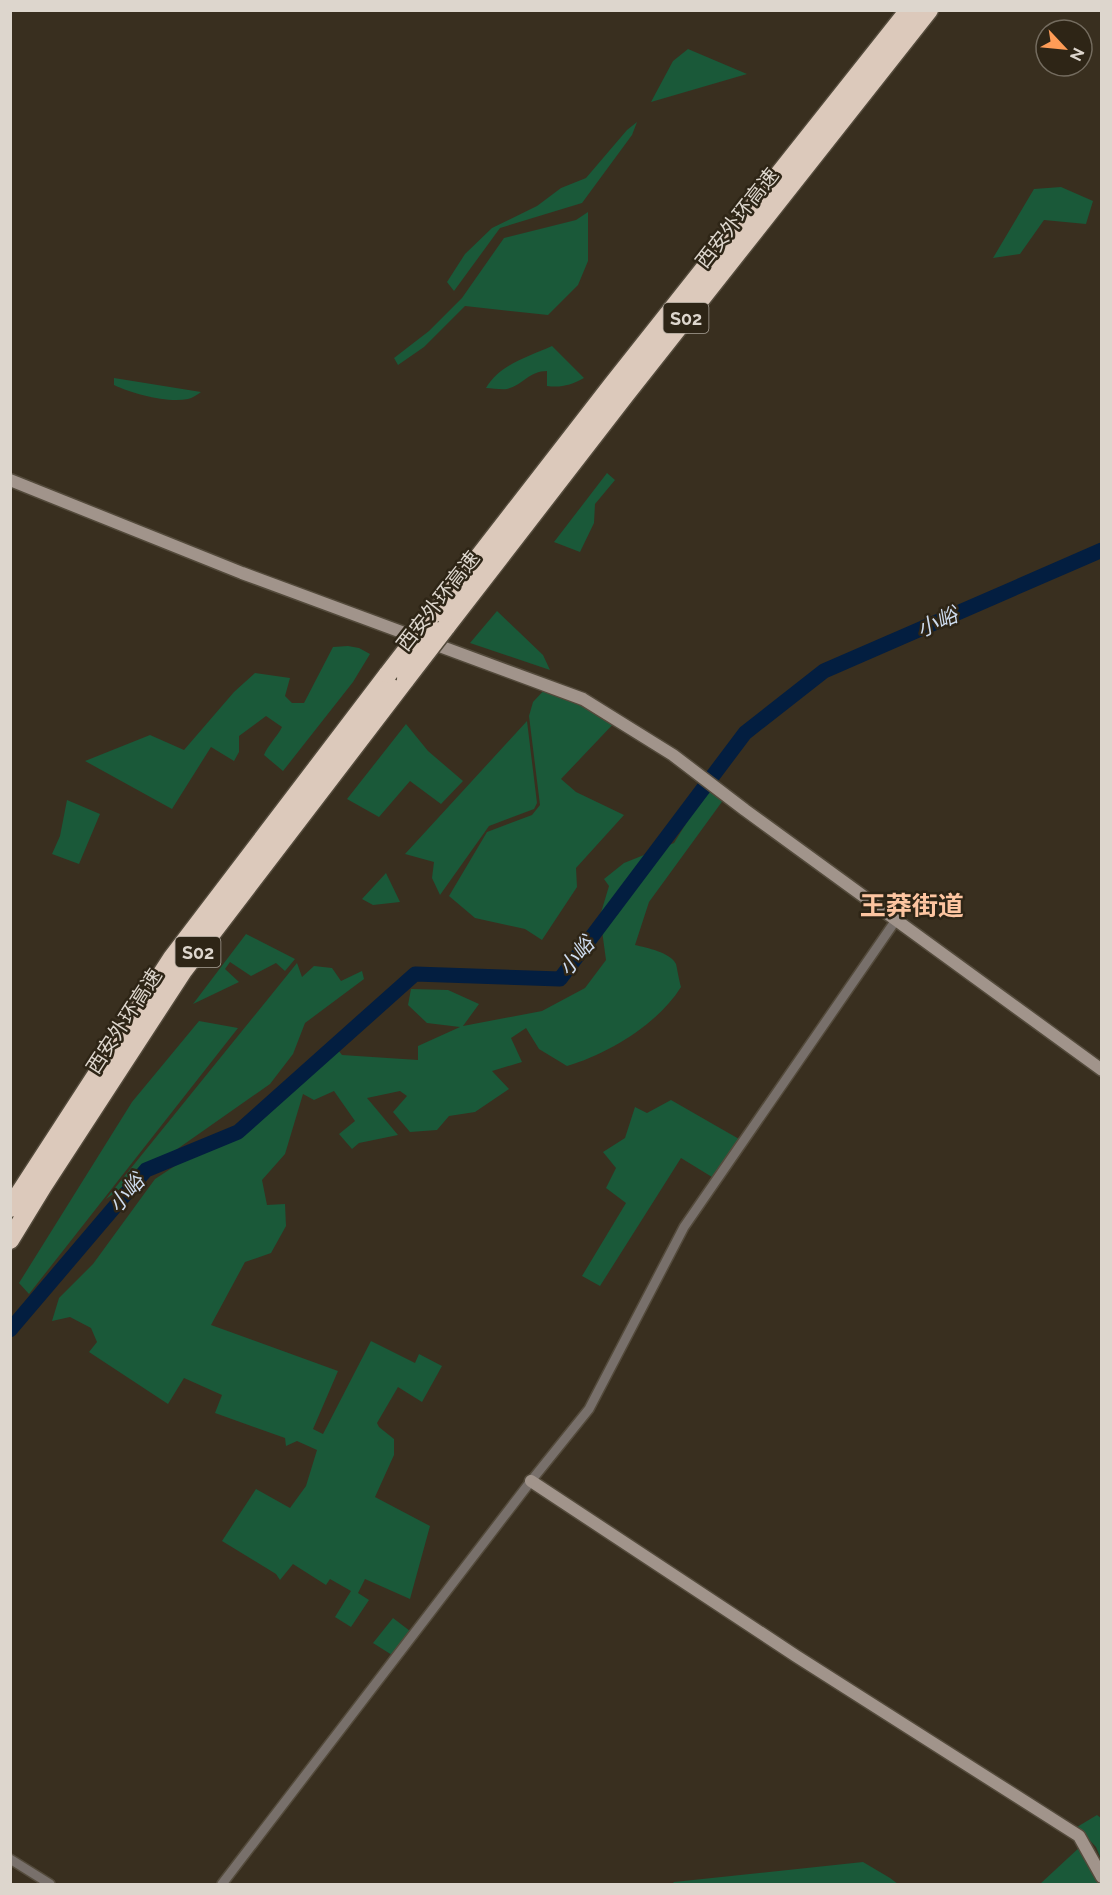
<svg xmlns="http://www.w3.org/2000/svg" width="1112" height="1895" viewBox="0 0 1112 1895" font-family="Raleway,'Noto Sans SC',sans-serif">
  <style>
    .green { fill: #1a5939 }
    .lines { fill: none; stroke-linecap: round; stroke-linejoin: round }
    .river { stroke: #031e40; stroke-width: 15 }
    .street-casing { stroke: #534a3b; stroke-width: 12 }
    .secondary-casing { stroke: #534a3b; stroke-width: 15 }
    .highway-casing { stroke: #534a3b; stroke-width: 21 }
    .street { stroke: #78706b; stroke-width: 9 }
    .secondary { stroke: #a1948b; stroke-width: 12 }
    .highway { stroke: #dcc9bb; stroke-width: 18 }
    .highway-bridge-casing { stroke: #534a3b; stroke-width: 21; stroke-linecap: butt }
    .highway-bridge { stroke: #dcc9bb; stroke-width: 18 }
    .labels { text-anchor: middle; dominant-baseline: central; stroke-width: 5; stroke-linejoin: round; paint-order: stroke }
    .shield { fill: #2e2516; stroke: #a8a196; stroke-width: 1.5 }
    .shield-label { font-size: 18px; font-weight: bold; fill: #ddd6cd }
    .street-label { font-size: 20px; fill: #ddd6cd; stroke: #2e2516 }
    .water-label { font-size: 21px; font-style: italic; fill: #cedcef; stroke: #2e2516 }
    .district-label { font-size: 26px; font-weight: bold; fill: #fdc5a1; stroke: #2e2516 }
  </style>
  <rect width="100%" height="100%" fill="#392f1f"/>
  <!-- green -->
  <path class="green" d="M688,49L747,74L651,102L673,61Z
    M637,122L632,135L582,203L500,228L454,291L447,282L465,254L492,228L537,206L561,188L586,178L627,130Z
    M1061,187L1093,201L1086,224L1044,220L1020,254L993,258L1034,189Z
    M588,212V261L578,285L548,315L465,306L424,347L398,365L394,358L429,331L462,298L504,238L576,220Z
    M552,346L584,378C571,385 561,388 547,386V371C529,371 523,385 507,389C501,390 492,388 486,388C500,364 528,357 552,346Z
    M114,378L201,392C197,395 192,398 188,399C167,403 133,394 114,385Z
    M607,473L615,480L595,504L594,523L580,552L554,542Z
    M497,611L543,655L550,670L470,643Z
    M348,646L359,648L370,654L353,682L283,771L264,755C268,745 277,737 282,727L266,716L239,736V752L234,761L211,747L172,809L85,761L150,735L184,750L234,692L255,673L290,678L285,696L292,703H304L333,647Z
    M547,687L617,720L561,779L576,792L624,815L576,868L577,887L542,940L525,929L475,918L449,896L487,832L532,815L540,805L529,716L533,702Z
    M527,721L537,803L534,809L489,826L440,895L432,878L434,862L405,854Z
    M406,724L428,751L463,781L441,804L410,781L379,817L347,799Z
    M708,788L724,799L649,902L635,945C647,948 670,952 676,964C677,968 679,980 681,987C658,1024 608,1054 567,1066L539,1049L526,1028L511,1038L522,1062L492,1071L509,1089L475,1112L449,1116L437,1130L410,1132L393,1112L407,1096L400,1091L367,1098L398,1135L359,1143L352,1149L339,1134L355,1121L334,1091L314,1100L303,1094L285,1154L262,1180L267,1205L285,1204L286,1226L271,1253L245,1262L211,1325L338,1371L313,1429L323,1434L371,1341L415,1363L419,1354L442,1366L422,1402L398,1387L377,1423L379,1427L394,1439V1455L375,1497L430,1526L410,1599L365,1579L358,1593L369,1600L351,1627L335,1617L351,1591L330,1579L326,1585L293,1564L280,1580L276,1574L222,1541L256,1489L290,1508L306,1486L317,1450L297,1441L286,1446L285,1438L215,1413L222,1395L184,1378L168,1404L89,1352L97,1342L91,1328L70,1317L52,1321L59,1298L93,1264L155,1179L265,1107L319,1057L331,1041L342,1055L418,1060V1046L460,1027L427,1023L408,1005L411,989L448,990L479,1004L463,1026L542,1011L585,988L606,960L600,916L609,886L604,879L624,863L674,843Z
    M67,800L100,814L79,864L52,854L60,836Z
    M386,873L400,902L373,905L362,899Z
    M246,934L295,959L285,971L276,963L251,976L230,962L225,969L239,982L193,1004Z
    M297,963L302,977L314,966L332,968L341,981L362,971L364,979L305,1023L293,1054L270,1084L106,1199Z
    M199,1021L238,1028L29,1294L19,1283L132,1102Z
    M671,1100L739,1139L712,1177L681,1158L600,1286L582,1276L626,1203L606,1188L616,1168L603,1152L625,1138L635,1107L647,1113Z
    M393,1618L410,1631L392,1655L373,1643Z
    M1097,1815L1101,1818V1859L1096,1847L1077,1827Z
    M1081,1846L1100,1884H1036H1040Z
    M863,1862L890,1878L898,1884H672L674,1882Z"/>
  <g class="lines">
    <!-- river -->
    <path class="river" d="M10,1330L146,1170L238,1132L415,974L560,979L745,733L824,671L1102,550"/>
    <!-- street casing -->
    <g class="street-casing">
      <path id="street" d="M10,1859L50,1884
        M222,1884L531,1481L589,1409L684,1227L896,920"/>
    </g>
    <!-- secondary casing -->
    <g class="secondary-casing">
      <path id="secondary" d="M10,480L242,573L583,699L673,755L745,810L1102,1070
        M531,1481L796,1656L1079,1836L1102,1877"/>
    </g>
    <!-- highway casing -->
    <g class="highway-casing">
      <path id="highway" d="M429,621L612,385L909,10
        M446,627L626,394L929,10
        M10,1208L172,958L388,674
        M10,1240L43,1186L183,971L406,679"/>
    </g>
    <!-- street -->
    <use href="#street" class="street"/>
    <!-- secondary -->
    <use href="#secondary" class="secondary"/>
    <!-- highway -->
    <use href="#highway" class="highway"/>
    <!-- highway-bridge casing -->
    <g class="highway-bridge-casing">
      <path id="highway-bridge" d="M388,674L429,621
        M406,679L446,627"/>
    </g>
    <!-- highway-bridge -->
    <use href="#highway-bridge" class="highway-bridge"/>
  </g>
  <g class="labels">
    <!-- shield labels -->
    <g class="shield">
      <rect x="663.5" y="303" width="45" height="30" rx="4.5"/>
      <rect x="175.5" y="937" width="45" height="30" rx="4.5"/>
    </g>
    <g class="shield-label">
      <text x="686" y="318">S02</text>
      <text x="198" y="952">S02</text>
    </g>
    <!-- street labels -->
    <g class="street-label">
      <text transform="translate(737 218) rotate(-52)">西安外环高速</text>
      <text transform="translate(438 601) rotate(-52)">西安外环高速</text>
      <text transform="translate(124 1021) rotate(-57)">西安外环高速</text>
    </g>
    <!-- water labels -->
    <g class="water-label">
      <text transform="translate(937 622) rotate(-24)">小峪</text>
      <text transform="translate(576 956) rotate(-50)">小峪</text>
      <text transform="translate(126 1193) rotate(-49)">小峪</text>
    </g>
    <!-- district labels -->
    <g class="district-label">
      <text x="912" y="906">王莽街道</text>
    </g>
  </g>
  <!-- border -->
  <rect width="1112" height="1895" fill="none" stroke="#ddd6cd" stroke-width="24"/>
  <!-- north arrow -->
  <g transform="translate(1064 48) rotate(116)"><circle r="28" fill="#2e2516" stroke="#746c5f" stroke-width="1.5"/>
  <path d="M0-4.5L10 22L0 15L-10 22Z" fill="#fe9c57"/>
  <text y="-9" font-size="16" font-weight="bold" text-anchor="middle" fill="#ddd6cd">N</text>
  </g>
</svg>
